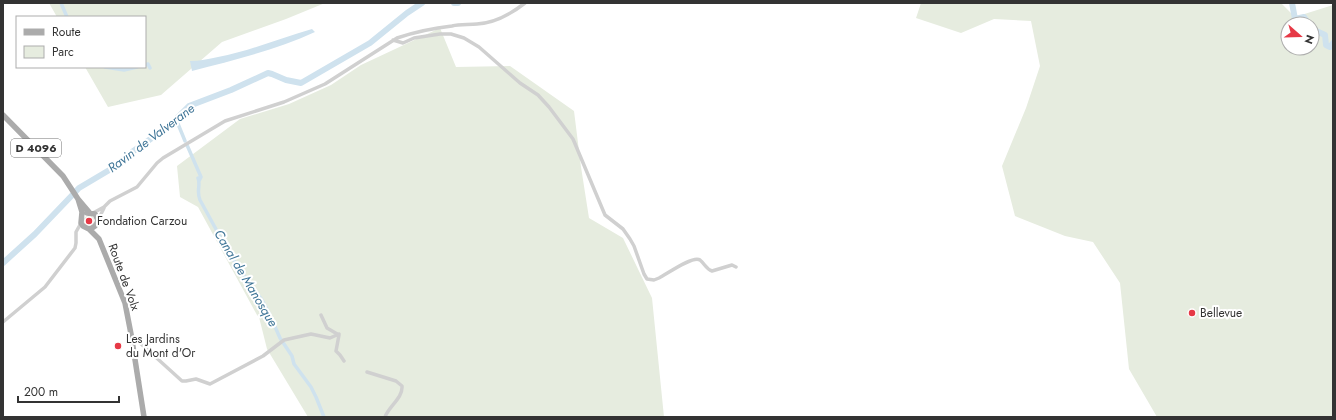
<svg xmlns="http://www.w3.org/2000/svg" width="1336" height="420" viewBox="0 0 1336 420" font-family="Jost,sans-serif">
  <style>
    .green { fill: #e6ecdf; fill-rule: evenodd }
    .water { fill: #cfe2ee }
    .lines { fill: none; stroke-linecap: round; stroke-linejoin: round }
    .canal { stroke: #cfe2ee; stroke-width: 3.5 }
    .river { stroke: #cfe2ee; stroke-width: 6 }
    .street { stroke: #d0d0d0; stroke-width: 3.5 }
    .primary { stroke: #ababab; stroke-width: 5.5 }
    .poi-dot { fill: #e63946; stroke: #fff; stroke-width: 1.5 }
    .labels { text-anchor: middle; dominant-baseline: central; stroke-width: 4; stroke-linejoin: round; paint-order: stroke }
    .shield { fill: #fff; stroke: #707070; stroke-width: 1 }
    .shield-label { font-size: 11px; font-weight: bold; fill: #333 }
    .poi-label { font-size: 12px; fill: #333; stroke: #fff; text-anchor: start }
    .street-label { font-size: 12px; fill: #333; stroke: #fff }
    .water-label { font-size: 13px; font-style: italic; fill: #3f7597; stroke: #fff }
  </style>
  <rect width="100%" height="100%" fill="#fff"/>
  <!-- green -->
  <path class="green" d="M49,3H325L286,19L222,42L161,95L108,107L85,67H145V17H57Z
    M921,3H1281L1295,17L1333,5V417H1157L1129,369L1120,283L1093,242L1065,236L1015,216L1002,166L1026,108L1040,66L1031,21L994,19L961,33L916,18ZM1288,24H1312V48H1288Z
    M440,28L456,67L510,66L574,111L581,167L589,218L623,238L652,298L664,417H308L267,349L259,317L257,315L198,207L180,197L177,166L240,119L289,104L331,85L361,65Z
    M83.5 221a5.5 5.5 0 1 1 11 0a5.5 5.5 0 1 1-11 0Z"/>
  <!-- water -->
  <path class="water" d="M312,29L315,32C276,50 234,60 192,71L190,61C200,61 208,59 218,57C250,51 280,38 312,29Z"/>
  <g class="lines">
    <!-- canal -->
    <path class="canal" d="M61,3L67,17
      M145,65L148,64L150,68
      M105,67L124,70L137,67
      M176,119L185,141
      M187,145L201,177L199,181
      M198,178C201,185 196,191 200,200L229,253L245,277L262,300L269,313L280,338L292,356L294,364L311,387L316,397L324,417"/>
    <!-- river -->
    <path class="river" d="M454,3H458
      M1292,3L1295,19L1304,17L1306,20L1305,24
      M1312,29L1325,35L1326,45L1330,47L1333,43
      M3,263L35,234L79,188L111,169L132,152L169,126L189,106L231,90L268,73L272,74L286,80L301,83L370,43L407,13L422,3"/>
    <!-- street -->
    <path class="street" d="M393,40L403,43L414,38L440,34H451L464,38L479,47L520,83L538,95L549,107L573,139L605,215L623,229L630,239L634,246L644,274L647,279L654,280L659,278C667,274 693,255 700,260C705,264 706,269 712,271L732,265L736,267
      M93,213L104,207L110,201L137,187L157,163L163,158L225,121L284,102L325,84L397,38C415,32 434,28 452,26C460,24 469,25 477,24C495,23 511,14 525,3
      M98,220L104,208
      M321,315L327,328L339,335L336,351L340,355L344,361
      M3,322L45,287L75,248L76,243V232L81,223
      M132,339L139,342L182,381H186L196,379L210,384L263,356L284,340L311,334L330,338L339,334
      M367,372L396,381L402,386C403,398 389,406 385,417"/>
    <!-- primary -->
    <path class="primary" d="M3,115L63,176L78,199L89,212
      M78,199L82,212L81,223L83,226L89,229L99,239L125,303L131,334L144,417
      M87,213L95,214L98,220C97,225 94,228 89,229"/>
  </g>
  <!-- markers -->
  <g class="poi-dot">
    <circle cx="89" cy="221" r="4"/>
    <circle cx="1192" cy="313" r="4"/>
    <circle cx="118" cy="346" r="4"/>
  </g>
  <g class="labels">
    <!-- shield labels -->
    <rect class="shield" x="11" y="139" width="50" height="18" rx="3"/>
    <g class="shield-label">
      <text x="36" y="148">D 4096</text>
    </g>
    <!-- poi labels -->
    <g class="poi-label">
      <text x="97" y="221">Fondation Carzou</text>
      <text x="1200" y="313">Bellevue</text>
      <text x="126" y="339">Les Jardins<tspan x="126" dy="14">du Mont d'Or</tspan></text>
    </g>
    <!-- street labels -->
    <g class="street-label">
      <text transform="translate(124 277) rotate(70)">Route de Volx</text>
    </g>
    <!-- water labels -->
    <g class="water-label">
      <text transform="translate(151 138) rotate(-37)">Ravin de Valverane</text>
      <text transform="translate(246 278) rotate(59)">Canal de Manosque</text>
    </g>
  </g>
  <!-- border -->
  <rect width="1336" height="420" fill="none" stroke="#333333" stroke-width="8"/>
  <!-- legend -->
  <rect x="16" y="16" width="130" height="52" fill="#ffffff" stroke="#adadad"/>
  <rect x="24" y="29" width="20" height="6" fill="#ababab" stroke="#adadad"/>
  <text x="52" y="36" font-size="12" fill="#333333">Route</text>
  <rect x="24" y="46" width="20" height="12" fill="#e6ecdf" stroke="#adadad"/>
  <text x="52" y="56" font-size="12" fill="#333333">Parc</text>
  <!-- north arrow -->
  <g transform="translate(1300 36) rotate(110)"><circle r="19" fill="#ffffff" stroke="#adadad"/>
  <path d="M0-3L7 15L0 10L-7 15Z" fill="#e63946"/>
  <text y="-6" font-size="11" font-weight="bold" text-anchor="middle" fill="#333333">N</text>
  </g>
  <!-- scale -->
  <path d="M18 396v6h101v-6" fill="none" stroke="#333333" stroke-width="2"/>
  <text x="24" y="396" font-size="12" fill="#333333" stroke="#ffffff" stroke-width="3" paint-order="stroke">200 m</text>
</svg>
